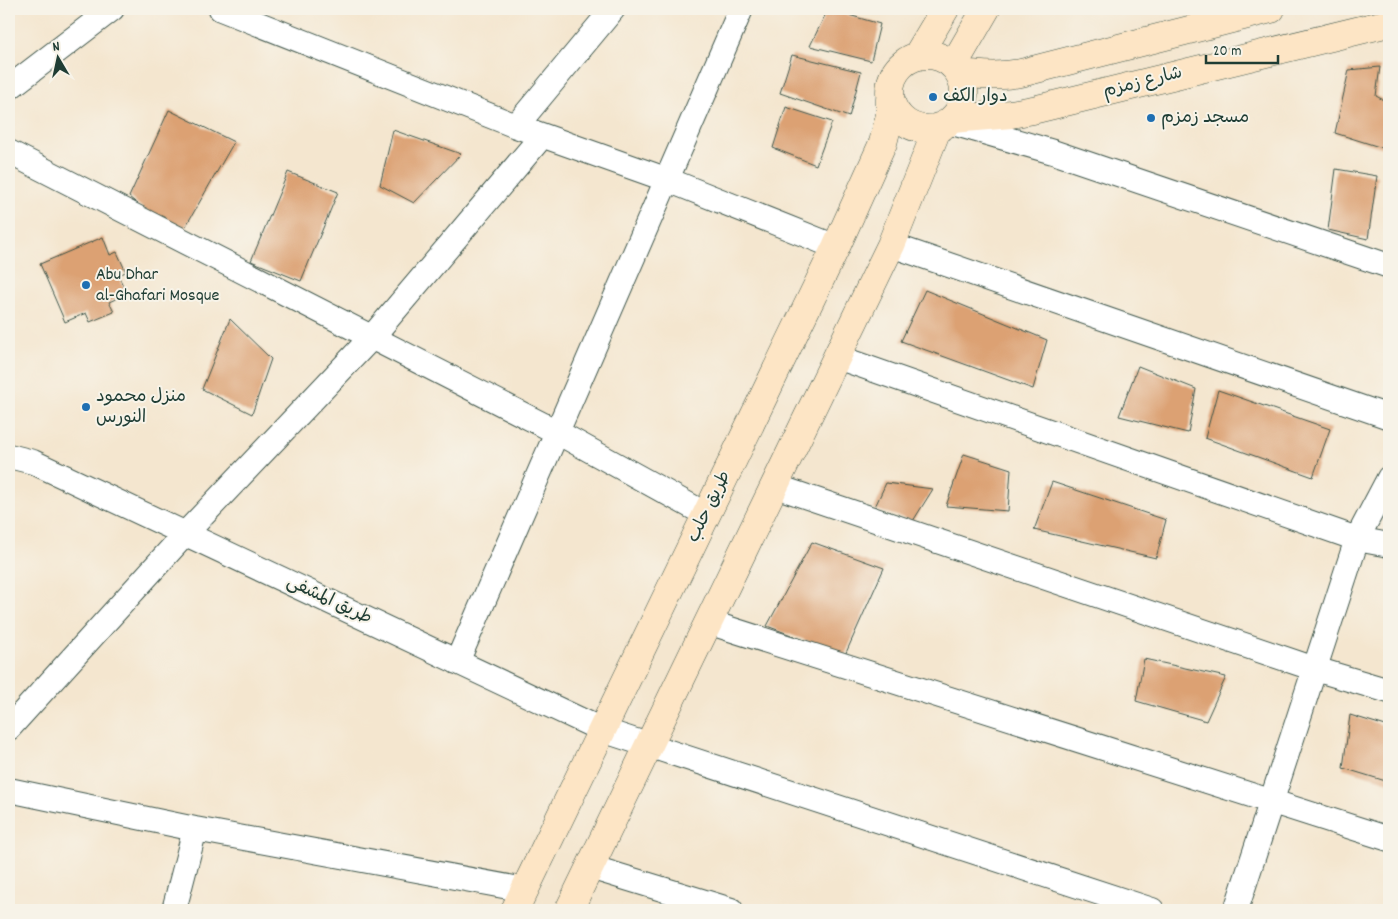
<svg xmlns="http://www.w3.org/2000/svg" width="1398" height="919" viewBox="0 0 1398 919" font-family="Dekko,'Playpen Sans Arabic',sans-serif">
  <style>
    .building { fill: #dca173 }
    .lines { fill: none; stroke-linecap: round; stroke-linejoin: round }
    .minor-casing { stroke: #3f564b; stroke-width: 26 }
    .secondary-casing { stroke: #3f564b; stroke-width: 29 }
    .minor { stroke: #fff; stroke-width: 24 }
    .secondary { stroke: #fde5c5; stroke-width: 28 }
    .poi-dot { fill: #1f6fb2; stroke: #f7f3e8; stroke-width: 2 }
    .labels { text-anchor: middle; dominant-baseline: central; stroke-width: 4; stroke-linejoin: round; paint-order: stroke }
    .street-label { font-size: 18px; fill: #1f3d34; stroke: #f7f3e8 }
    .poi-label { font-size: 18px; fill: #1f3d34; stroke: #f7f3e8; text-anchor: start }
  </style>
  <rect width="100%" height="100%" fill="#f7f3e8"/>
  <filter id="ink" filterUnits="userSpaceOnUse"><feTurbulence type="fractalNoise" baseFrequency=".02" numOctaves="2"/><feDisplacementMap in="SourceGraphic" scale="10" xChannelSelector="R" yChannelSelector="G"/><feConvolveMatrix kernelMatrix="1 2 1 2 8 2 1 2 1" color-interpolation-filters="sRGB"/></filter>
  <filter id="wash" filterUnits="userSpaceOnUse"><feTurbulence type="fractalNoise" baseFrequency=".0096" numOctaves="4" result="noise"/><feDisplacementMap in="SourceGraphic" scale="20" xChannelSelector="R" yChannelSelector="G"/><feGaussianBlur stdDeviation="1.12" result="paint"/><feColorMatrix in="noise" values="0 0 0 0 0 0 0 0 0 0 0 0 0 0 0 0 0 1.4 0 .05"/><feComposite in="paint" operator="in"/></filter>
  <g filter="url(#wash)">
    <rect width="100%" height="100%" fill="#f4e6cf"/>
    <g id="blocks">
      <!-- building -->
      <path class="building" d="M828,9L880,24L871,61L810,46Z
        M792,55L861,72L849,117L780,93Z
        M1380,67L1376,96L1389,103V150L1335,133L1349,70Z
        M786,107L832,122L816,165L773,148Z
        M169,110L234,142L179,238L129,197Z
        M393,130L461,154L414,203L380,185Z
        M1336,169L1377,176L1368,239L1328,230Z
        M288,172L338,192L301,281L251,261Z
        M103,237L110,255L117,252L126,272L118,275L127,294L109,302L114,312L90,322L86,313L65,322L40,264Z
        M925,290L1047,340L1033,389L901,341Z
        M230,319L271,359L252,414L202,389Z
        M1138,366L1196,389L1188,433L1119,416Z
        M1218,390L1330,429L1313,477L1205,438Z
        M964,454L1011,469L1008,511L946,506Z
        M1052,482L1166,520L1156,558L1034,530Z
        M886,483L933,489L913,521L874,509Z
        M812,542L884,568L845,655L767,626Z
        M1144,659L1226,677L1206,721L1136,701Z
        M1350,715L1389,727V782L1343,768Z"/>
    </g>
  </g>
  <g filter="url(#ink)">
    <use href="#blocks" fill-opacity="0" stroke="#3f564b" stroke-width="1"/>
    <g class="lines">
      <!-- minor casing -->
      <g class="minor-casing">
        <path id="minor" d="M221,9L516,126L668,180L836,247
          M9,88L112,9
          M949,122L1053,152L1389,266
          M516,126L613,9
          M9,152L557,432L707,515
          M891,245L1389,417
          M837,357L1357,539L1389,545
          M9,456L33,462L602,730L1152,910
          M775,486L1315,669L1389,691
          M708,622L1389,839
          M457,662L741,9
          M9,728L185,534L372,337L542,136
          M9,790L195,829L525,890
          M590,867L731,910
          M174,910L195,829
          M1236,910L1357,539L1389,478"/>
      </g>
      <!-- secondary casing -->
      <g class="secondary-casing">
        <path id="secondary" d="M890 92a37 37 0 1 1 74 0a37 37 0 1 1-74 0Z
          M917,56L945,9
          M953,66L986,9
          M958,72C980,76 999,77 1021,73L1271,9
          M952,119L1011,114L1033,110L1389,23
          M515,910L836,247L883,143L890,115V99
          M569,910L891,245L938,127"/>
      </g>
      <!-- minor -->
      <use href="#minor" class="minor"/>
      <!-- secondary -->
      <use href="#secondary" class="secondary"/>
    </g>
  </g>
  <!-- markers -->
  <g class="poi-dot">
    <circle cx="933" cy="97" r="5"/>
    <circle cx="1151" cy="118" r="5"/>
    <circle cx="86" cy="285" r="5"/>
    <circle cx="86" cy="407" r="5"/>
  </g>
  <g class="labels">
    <!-- street labels -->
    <g class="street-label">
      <text transform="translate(1143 83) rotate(-14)">شارع زمزم</text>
      <text transform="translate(710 507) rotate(-64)">طريق حلب</text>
      <text transform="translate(329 601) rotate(25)">طريق المشفى</text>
    </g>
    <!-- poi labels -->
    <g class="poi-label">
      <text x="943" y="97">دوار الكف</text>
      <text x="1161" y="118">مسجد زمزم</text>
      <text x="96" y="275">Abu Dhar<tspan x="96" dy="21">al-Ghafari Mosque</tspan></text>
      <text x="96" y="397">منزل محمود<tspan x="96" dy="21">النورس</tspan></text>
    </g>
  </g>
  <!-- margin -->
  <rect width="1398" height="919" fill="none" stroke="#f7f3e8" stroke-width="30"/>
  <!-- north arrow -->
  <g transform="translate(58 58) rotate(351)" stroke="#f7f3e8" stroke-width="4" paint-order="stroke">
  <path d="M0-4L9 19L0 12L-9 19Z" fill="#1f3d34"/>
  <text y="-8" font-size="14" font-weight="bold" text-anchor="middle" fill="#1f3d34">N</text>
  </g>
  <!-- scale -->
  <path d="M1206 55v8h72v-8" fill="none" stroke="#1f3d34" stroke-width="2.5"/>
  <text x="1213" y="55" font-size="15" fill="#1f3d34" stroke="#f7f3e8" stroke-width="4" paint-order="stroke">20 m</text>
</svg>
